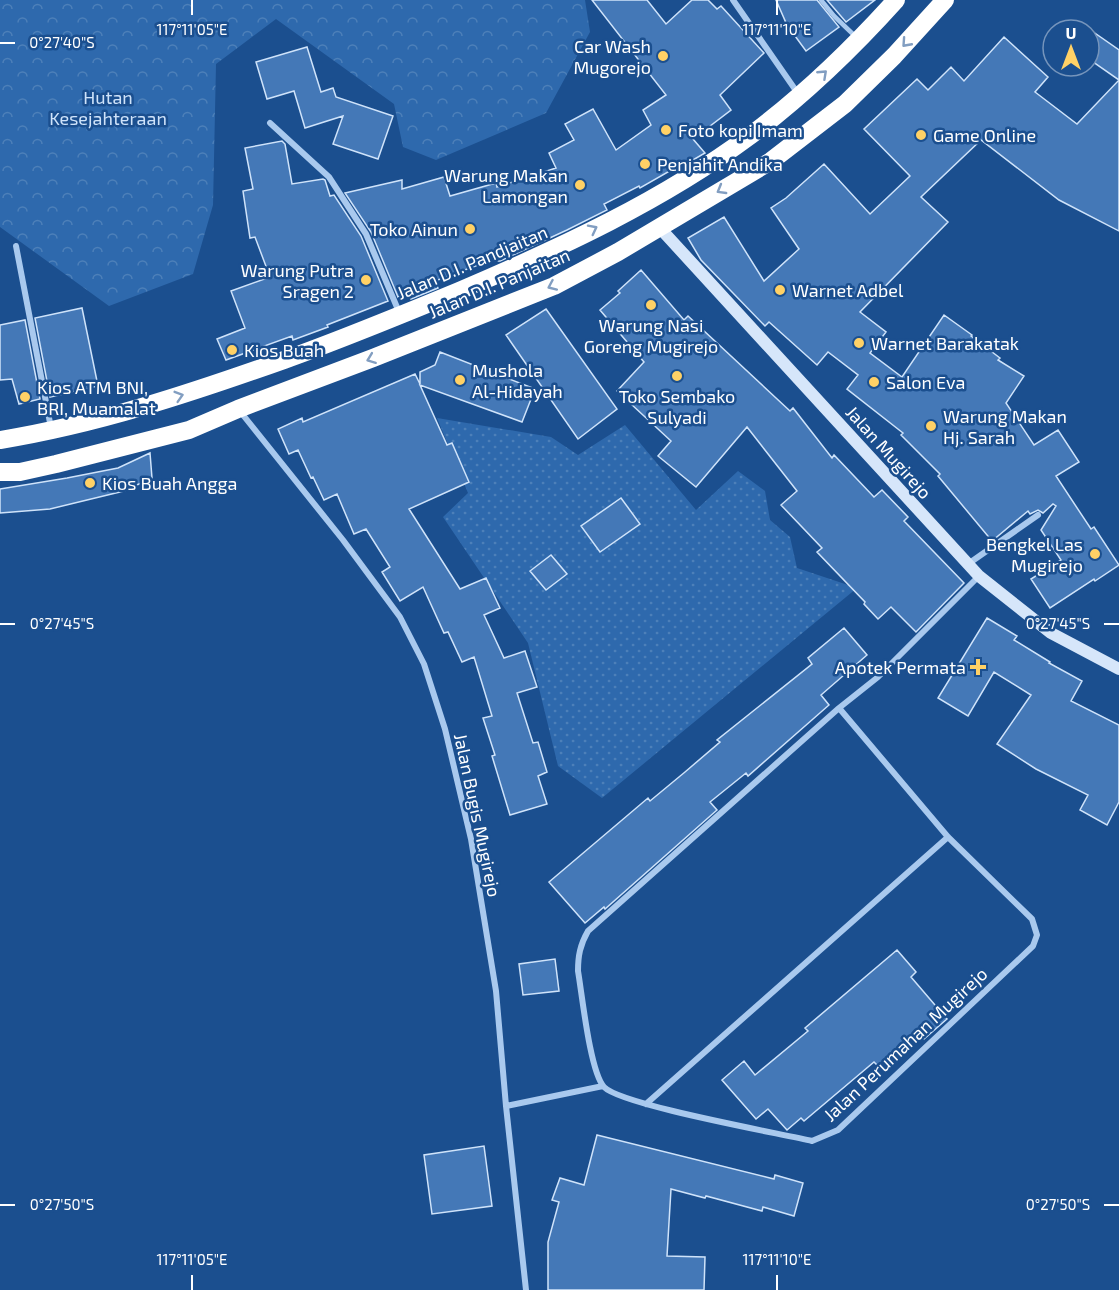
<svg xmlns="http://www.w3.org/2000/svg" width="1119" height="1290" viewBox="0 0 1119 1290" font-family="'Exo 2',sans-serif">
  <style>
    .grass { fill: url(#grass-dots) }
    .forest { fill: url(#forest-crowns) }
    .building { fill: #4478b7; stroke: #cfe3fa; stroke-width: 1.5 }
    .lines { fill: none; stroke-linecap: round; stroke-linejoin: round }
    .lane { stroke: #a9c9ee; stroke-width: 4.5 }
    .street { stroke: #a9c9ee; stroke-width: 6 }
    .secondary { stroke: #d6e6fa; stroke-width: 12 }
    .highway { stroke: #fff; stroke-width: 18 }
    .oneway { stroke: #829ec1 }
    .ticks { fill: none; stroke: #fff; stroke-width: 2 }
    .poi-dot { fill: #ffd166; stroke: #1b4f8f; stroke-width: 2 }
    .labels { text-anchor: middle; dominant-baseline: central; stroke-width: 5; stroke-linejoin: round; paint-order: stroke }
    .poi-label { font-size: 18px; fill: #fff; stroke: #1b4f8f; text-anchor: start }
    .park-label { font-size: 18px; fill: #cfe3fa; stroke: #1b4f8f }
    .street-label { font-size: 18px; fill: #fff; stroke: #1b4f8f }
    .ticks-label { font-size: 15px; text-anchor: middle; fill: #fff; stroke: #1b4f8f; stroke-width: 5; stroke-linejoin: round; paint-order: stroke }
  </style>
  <defs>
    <pattern id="grass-dots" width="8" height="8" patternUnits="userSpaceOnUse" patternTransform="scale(1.5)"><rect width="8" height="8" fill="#2e69ad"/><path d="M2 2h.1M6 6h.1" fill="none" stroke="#4d80b9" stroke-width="1.8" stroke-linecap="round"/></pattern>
    <pattern id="forest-crowns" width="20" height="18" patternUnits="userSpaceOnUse" patternTransform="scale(1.5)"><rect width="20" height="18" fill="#2e69ad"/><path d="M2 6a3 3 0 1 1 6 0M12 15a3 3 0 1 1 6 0" fill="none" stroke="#4d80b9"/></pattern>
  </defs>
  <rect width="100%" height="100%" fill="#1b4f8f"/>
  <!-- grass -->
  <path class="grass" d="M437,418L551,437L578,455L625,425L696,510L738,471L765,491L770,520L790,537L797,568L857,588L602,798L558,766L528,643L443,517L468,493Z"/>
  <!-- forest -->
  <path class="forest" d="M0,0H585L590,32L546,113L436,160L403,147L394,104L276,19L216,64L213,205L193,274L109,306L0,227Z"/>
  <!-- building -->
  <path class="building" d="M592,0H647L666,24L692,0H708L717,9L721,6L764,53L720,95L731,110L693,139L705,153L674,171L673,169L640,188L639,186L604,204L607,210L567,230L500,261H498L497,258L435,281L438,288L411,299L409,293L398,297L371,232L345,193L402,180V189L444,177L450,196L496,183L497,187L556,168L549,153L574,140L565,124L593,109L616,150L651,125L643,110L666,95Z
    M776,0H817L839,27L806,51L787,25Z
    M827,0H875L846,22Z
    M1089,29L1119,50V80L1089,59Z
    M1004,37L1048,77L1035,92L1077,124L1119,80V231L1059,200L981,140L921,197L948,222L860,312L886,332L870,353L902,377L944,315L972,335L971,336L1000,358L998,360L1024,376L1006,403L1034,445L1058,430L1079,462L1056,476L1091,529L1094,527L1119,565L1095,581L1094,579L1050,608L1031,579L1061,560L1041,530L1056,506L1053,504L1043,513L1038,510L1030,514L1028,511L992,541L938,476L940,474L901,435L903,433L847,389L858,375L828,352L817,365L769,322L765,326L701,260L688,238L724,217L764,281L799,249L771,208L786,198L824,164L870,214L910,176L864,129L917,79L928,90L951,67L964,81Z
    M307,47L321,92L333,88L336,97L393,116L378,159L333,144L343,116L305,128L294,91L267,99L256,62Z
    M282,141L285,144L292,184L323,179L325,180L330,196L334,195L361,236L388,301L327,325L328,327L293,340L292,336L226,360L217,339L245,328L231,291L270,277L255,237L250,238L243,191L253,189L245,148Z
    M641,270L684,320L688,316L790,411L793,408L832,458L834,455L874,497L882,490L908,517L904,521L964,583L916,632L891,607L878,619L864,604L865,602L817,552L822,548L781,505L797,491L747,427L696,487L658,456L671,441L617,391L644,362L600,310L620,293L618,291Z
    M82,308L98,386L50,397L35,318Z
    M546,309L617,409L578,439L506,335Z
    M25,320L40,399L19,404L12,379L0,380V325Z
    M440,352L535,389L522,422L420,385L447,445L452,443L469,482L409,509L460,589L486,578L500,608L484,615L504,658L525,651L537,687L517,693L533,743L538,742L547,772L538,776L547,804L510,815L492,756L495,755L483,718L492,716L474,657L462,662L448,632L444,633L423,587L400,601L382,572L390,567L366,529L354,534L337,494L324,500L313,477L311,478L298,450L289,454L278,429L302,418L303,422L415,374L420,384V372L435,365Z
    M150,453L152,478L124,491L50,509L0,513V489L67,478L118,468Z
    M621,498L640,524L600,552L581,526Z
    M551,555L567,574L546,590L530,571Z
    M987,618L1017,636L1014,640L1050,662L1049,663L1082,681L1071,701L1119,725V802L1107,825L1080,810L1088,795L1036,769L997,744L1031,695L994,672L968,716L938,698Z
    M844,628L867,655L821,695L829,705L748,776L746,773L710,802L717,810L605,909L604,907L585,923L549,882L648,798L650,801L685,772L720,742L717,740L812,664L808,658Z
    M897,950L916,972L911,977L947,1019L924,1039L921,1035L903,1051L900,1047L878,1066L874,1062L804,1121L801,1118L787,1130L768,1109L756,1119L722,1080L744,1061L755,1075L808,1031L805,1028Z
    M555,959L559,991L523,995L519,964Z
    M597,1135L774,1179L775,1175L803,1183L794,1216L763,1207L762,1211L706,1196L705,1198L671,1189L667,1256L705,1257L704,1290H548V1242L559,1202L552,1200L560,1178L584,1185Z
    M484,1146L492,1206L432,1214L424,1155Z"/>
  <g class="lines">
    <!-- lane -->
    <path class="lane" d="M821,0L834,16L856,37"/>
    <!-- street -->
    <path class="street" d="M733,0L799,95
      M270,123L329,177L366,234L399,312
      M16,246L51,428
      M239,410L343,540L400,617L424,664L445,729L471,839L496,991L506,1106L526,1290
      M968,564L1038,515
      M839,708L948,837L1032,919L1037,935L1033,946L838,1130L812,1141C778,1133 621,1105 604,1087C590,1072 582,994 578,971C578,956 580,945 588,931L839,708L878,677L979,576
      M646,1104L948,837
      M506,1106L603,1086"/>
    <!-- secondary -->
    <path class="secondary" d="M659,227L979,576L1051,633L1119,669"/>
    <!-- highway -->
    <path class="highway" d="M0,440C98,424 191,393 284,360C343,339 401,315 459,291C560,248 662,201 751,135C804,95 852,49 896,0
      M0,472H20L56,464L189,430L238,409L373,358L554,286L618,252L771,161L845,104L894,56L945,0"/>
  </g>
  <!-- one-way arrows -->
  <defs><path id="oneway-chevron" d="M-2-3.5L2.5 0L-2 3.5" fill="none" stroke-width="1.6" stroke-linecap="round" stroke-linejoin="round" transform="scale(1.5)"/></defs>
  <g class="oneway">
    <use href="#oneway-chevron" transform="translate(906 43) rotate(132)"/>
    <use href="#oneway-chevron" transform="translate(823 74) rotate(-43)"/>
    <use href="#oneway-chevron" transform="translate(721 190) rotate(150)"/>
    <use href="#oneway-chevron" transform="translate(593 229) rotate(-27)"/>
    <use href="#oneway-chevron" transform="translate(552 286) rotate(156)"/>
    <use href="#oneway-chevron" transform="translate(371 359) rotate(159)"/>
    <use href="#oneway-chevron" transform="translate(179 396) rotate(-17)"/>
  </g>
  <!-- ticks -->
  <path class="ticks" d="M192,0V15M777,0V15M0,43H15M0,624H15M1104,624H1119M0,1205H15M1104,1205H1119M192,1275V1290M777,1275V1290"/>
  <!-- markers -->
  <g class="poi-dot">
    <circle cx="663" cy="56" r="6"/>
    <circle cx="666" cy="130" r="6"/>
    <circle cx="921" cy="135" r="6"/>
    <circle cx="645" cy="164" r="6"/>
    <circle cx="580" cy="185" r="6"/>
    <circle cx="470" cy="229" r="6"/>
    <circle cx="366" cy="280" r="6"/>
    <circle cx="780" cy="290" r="6"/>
    <circle cx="651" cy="305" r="6"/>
    <circle cx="859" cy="343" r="6"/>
    <circle cx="232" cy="350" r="6"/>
    <circle cx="677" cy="376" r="6"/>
    <circle cx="460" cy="380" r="6"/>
    <circle cx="874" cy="382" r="6"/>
    <circle cx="25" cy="397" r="6"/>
    <circle cx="931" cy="426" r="6"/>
    <circle cx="90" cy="483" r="6"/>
    <circle cx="1095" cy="554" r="6"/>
    <path d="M975 658h6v6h6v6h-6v6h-6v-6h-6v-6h6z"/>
  </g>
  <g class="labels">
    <!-- poi labels -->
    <g class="poi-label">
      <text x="651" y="46" text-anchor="end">Car Wash<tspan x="651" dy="21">Mugorejo</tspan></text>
      <text x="678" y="130">Foto kopi Imam</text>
      <text x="933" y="135">Game Online</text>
      <text x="657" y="164">Penjahit Andika</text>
      <text x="568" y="175" text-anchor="end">Warung Makan<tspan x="568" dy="21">Lamongan</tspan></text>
      <text x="458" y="229" text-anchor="end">Toko Ainun</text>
      <text x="354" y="270" text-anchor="end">Warung Putra<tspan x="354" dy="21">Sragen 2</tspan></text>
      <text x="792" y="290">Warnet Adbel</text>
      <text x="651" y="325" text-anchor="middle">Warung Nasi<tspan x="651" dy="21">Goreng Mugirejo</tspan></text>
      <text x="871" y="343">Warnet Barakatak</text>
      <text x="244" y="350">Kios Buah</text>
      <text x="472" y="370">Mushola<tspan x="472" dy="21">Al-Hidayah</tspan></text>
      <text x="886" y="382">Salon Eva</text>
      <text x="37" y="387">Kios ATM BNI,<tspan x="37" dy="21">BRI, Muamalat</tspan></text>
      <text x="677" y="396" text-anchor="middle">Toko Sembako<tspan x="677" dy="21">Sulyadi</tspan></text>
      <text x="943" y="416">Warung Makan<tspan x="943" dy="21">Hj. Sarah</tspan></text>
      <text x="102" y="483">Kios Buah Angga</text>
      <text x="1083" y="544" text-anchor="end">Bengkel Las<tspan x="1083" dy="21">Mugirejo</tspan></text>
      <text x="966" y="667" text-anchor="end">Apotek Permata</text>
    </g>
    <!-- park labels -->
    <g class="park-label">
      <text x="108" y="97">Hutan<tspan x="108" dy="21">Kesejahteraan</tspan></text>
    </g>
    <!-- street labels -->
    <g class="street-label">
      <text transform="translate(472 262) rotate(-23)">Jalan D.I. Pandjaitan</text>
      <text transform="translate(499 283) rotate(-23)">Jalan D.I. Panjaitan</text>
      <text transform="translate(889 452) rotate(48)">Jalan Mugirejo</text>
      <text transform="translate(478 815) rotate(78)">Jalan Bugis Mugirejo</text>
      <text transform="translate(905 1044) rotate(-43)">Jalan Perumahan Mugirejo</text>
    </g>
  </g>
  <g class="ticks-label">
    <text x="192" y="35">117°11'05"E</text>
    <text x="777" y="35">117°11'10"E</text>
    <text x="62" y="48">0°27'40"S</text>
    <text x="62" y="629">0°27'45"S</text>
    <text x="1058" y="629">0°27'45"S</text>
    <text x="62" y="1210">0°27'50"S</text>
    <text x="1058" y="1210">0°27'50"S</text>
    <text x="192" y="1265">117°11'05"E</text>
    <text x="777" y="1265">117°11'10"E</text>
  </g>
  <!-- north arrow -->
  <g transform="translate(1071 48)"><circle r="28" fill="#1b4f8f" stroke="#7695bc" stroke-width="1.5"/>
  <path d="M0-4.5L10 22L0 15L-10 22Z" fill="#ffd166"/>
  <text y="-9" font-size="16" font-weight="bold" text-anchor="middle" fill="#ffffff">U</text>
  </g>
</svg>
